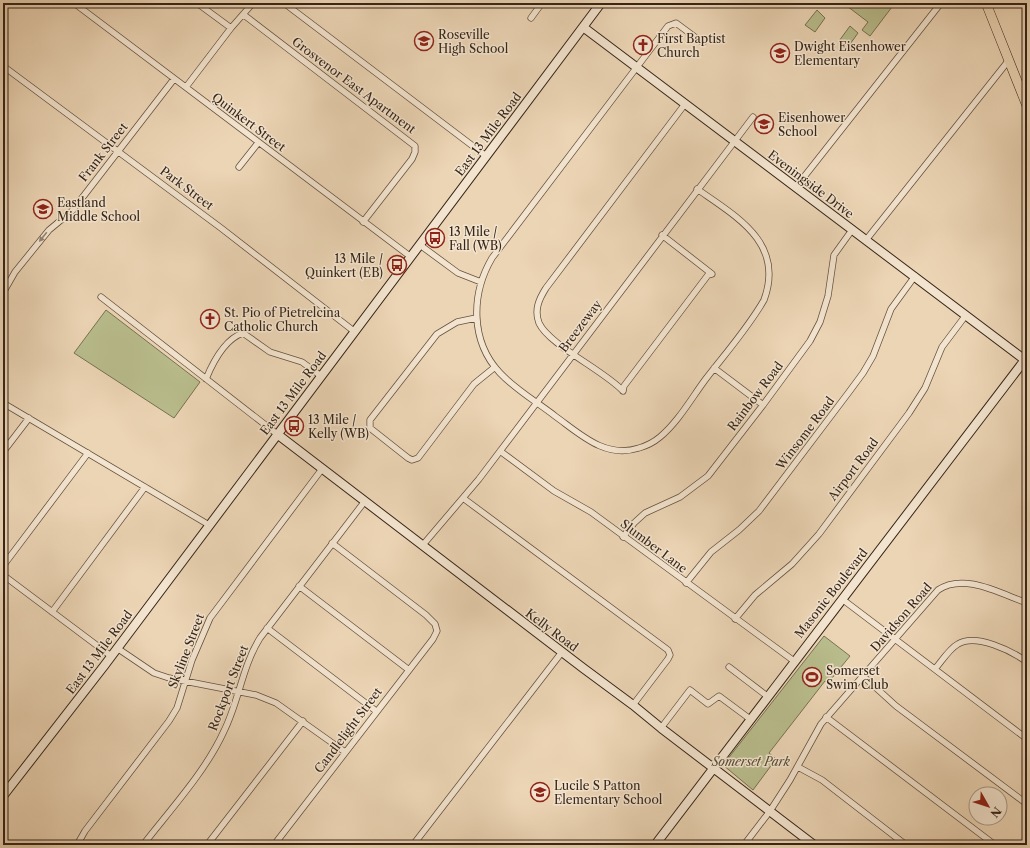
<svg xmlns="http://www.w3.org/2000/svg" width="1030" height="848" viewBox="0 0 1030 848" font-family="'Libre Caslon Text',serif">
  <style>
    .green { fill: #b9bd8d; stroke: #787152 }
    .lines { fill: none; stroke-linecap: round; stroke-linejoin: round }
    .street-casing { stroke: #64513f; stroke-width: 7 }
    .secondary-casing { stroke: #362518; stroke-width: 10 }
    .primary-casing { stroke: #362518; stroke-width: 10 }
    .street { stroke: #f3e4cf; stroke-width: 5.5 }
    .secondary { stroke: #f3e4cf; stroke-width: 8 }
    .primary { stroke: #ecd5b5; stroke-width: 9 }
    .oneway { fill: #948474 }
    .labels { text-anchor: middle; dominant-baseline: central; stroke-width: 3; stroke-linejoin: round; paint-order: stroke }
    .poi-label { font-size: 12px; fill: #362518; stroke: #f3e4cf; text-anchor: start }
    .street-label { font-size: 12px; fill: #362518; stroke: #f3e4cf }
    .park-label { font-size: 12px; font-style: italic; fill: #574b35; stroke: #f3e4cf }
  </style>
  <rect width="100%" height="100%" fill="#ecd5b5"/>
  <filter id="stains"><feTurbulence type="fractalNoise" baseFrequency=".005" numOctaves="4"/><feColorMatrix values="0 0 0 0 .2 0 0 0 0 .09 0 0 0 0 .02 0 0 0 .5 -.17"/></filter>
  <radialGradient id="worn" r=".72"><stop offset=".6" stop-color="#630" stop-opacity="0"/><stop offset="1" stop-color="#630" stop-opacity=".3"/></radialGradient>
  <!-- green -->
  <path class="green" d="M843,3H895L870,36L862,30L868,22Z
    M817,10L825,18L815,32L805,25Z
    M850,26L858,33L848,47L839,41Z
    M106,310L200,382L174,418L74,353Z
    M824,636L850,656L828,683L825,681L769,753L776,759L753,790L723,765Z"/>
  <g class="lines">
    <!-- street casing -->
    <g class="street-casing">
      <path id="street" d="M74,3L411,257
        M197,3L231,28
        M284,3L486,156
        M244,15L415,146V152L412,159L363,222
        M531,18L542,3
        M3,66L221,228L355,332
        M186,87L231,28L253,3
        M239,167L258,143
        M796,187L941,3
        M697,189C737,217 785,243 764,300C748,328 725,354 705,380C691,399 678,422 660,437C654,442 646,446 639,448C605,459 580,434 555,416C537,402 516,390 500,373C470,341 471,294 492,258L668,26L676,23L703,43
        M866,240L1009,60
        M420,245L458,273L481,282
        M3,293L15,272L49,230L72,211L174,79
        M101,297L277,434
        M476,318L457,322L437,334L370,420V428L408,458L412,460L418,458L474,384L495,367
        M714,368L763,405
        M206,379C213,362 225,339 243,333L270,352L302,362L321,376
        M623,391C605,371 549,345 539,323C534,310 539,299 546,288L685,104
        M623,391L624,386L708,275L712,274L662,235
        M3,403L209,525
        M500,451L554,491L591,512L794,661
        M3,452L29,418
        M463,498L668,650L670,655L668,659L633,705
        M623,537L634,523L645,513L680,497L708,476L763,405L810,341L820,322L828,296L834,255L852,230
        M422,546L479,479L753,117
        M3,566L88,453
        M3,575L111,656
        M686,583L711,552L739,530L759,511L849,392L863,373L873,356L891,309L915,276
        M299,586L409,670
        M842,599L1027,739
        M52,612L145,487
        M735,619L755,595L792,564L819,534L909,413L925,388L942,347L966,315
        M267,628L376,711
        M117,648L154,673L169,678L256,695L276,703L345,752
        M729,667L767,696
        M935,669C942,661 949,649 958,644C976,633 1012,651 1027,662
        M863,676L896,706L1027,804
        M826,717L995,845
        M661,728L690,690L708,704L719,696L750,719
        M798,767L822,780L906,845
        M77,845L85,831L169,721L177,708L192,660L210,618L322,469
        M143,845C170,810 206,771 224,731C239,701 242,667 260,638L365,501
        M207,845L303,721
        M274,845L433,639L437,631L435,624L426,615L332,543
        M413,845L562,652
        M744,845L770,811L790,780L821,724L938,590C964,572 1001,594 1027,603"/>
    </g>
    <!-- secondary casing -->
    <g class="secondary-casing">
      <path id="secondary" d="M583,27L1025,360
        M277,434L583,668L633,705L661,728L814,845
        M3,796L104,666L601,3
        M655,845L1027,357"/>
    </g>
    <!-- primary casing -->
    <g class="primary-casing">
      <path id="primary" d="M986,3L1027,106"/>
    </g>
    <!-- street -->
    <use href="#street" class="street"/>
    <!-- secondary -->
    <use href="#secondary" class="secondary"/>
    <!-- primary -->
    <use href="#primary" class="primary"/>
  </g>
  <!-- one-way arrows -->
  <defs><path id="oneway-solid" d="M-6-.8H1V-3.2L6.5 0L1 3.2V.8H-6Z"/></defs>
  <use class="oneway" href="#oneway-solid" transform="translate(43 237) rotate(129)"/>
  <!-- icons -->
  <defs>
    <g id="school-ring" transform="scale(1)"><circle r="9.5" fill="#f3e4cf" stroke="#8f2418" stroke-width="1.5"/><path d="M0-5L7-2L0 1L-7-2ZM-4 1L0 2.5L4 1V4Q0 6-4 4Z" fill="#8f2418"/></g>
    <g id="church-ring" transform="scale(1)"><circle r="9.5" fill="#f3e4cf" stroke="#8f2418" stroke-width="1.5"/><path d="M-1.2-6h2.4v3.5h3.3v2.4h-3.3V6h-2.4V-.1h-3.3v-2.4h3.3Z" fill="#8f2418"/></g>
    <g id="bus-ring" transform="scale(1)"><circle r="9.5" fill="#f3e4cf" stroke="#8f2418" stroke-width="1.5"/><path d="M-5-6H5V4H4V6H2V4H-2V6H-4V4H-5ZM-3.5-4V0h7V-4ZM-3.5 1.2v1.5H-2V1.2ZM2 1.2v1.5H3.5V1.2Z" fill="#8f2418"/></g>
    <g id="stadium-ring" transform="scale(1)"><circle r="9.5" fill="#f3e4cf" stroke="#8f2418" stroke-width="1.5"/><path d="M0-5a6.5 5 0 1 0 0 10a6.5 5 0 1 0 0-10ZM-3.5-1.8h7v3.6h-7Z" fill="#8f2418"/></g>
  </defs>
  <g fill-rule="evenodd">
    <use href="#school-ring" x="424" y="41"/>
    <use href="#church-ring" x="643" y="45"/>
    <use href="#school-ring" x="780" y="53"/>
    <use href="#school-ring" x="764" y="124"/>
    <use href="#school-ring" x="43" y="209"/>
    <use href="#bus-ring" x="435" y="238"/>
    <use href="#bus-ring" x="397" y="265"/>
    <use href="#church-ring" x="210" y="319"/>
    <use href="#bus-ring" x="294" y="426"/>
    <use href="#stadium-ring" x="812" y="677"/>
    <use href="#school-ring" x="540" y="792"/>
  </g>
  <g class="labels">
    <!-- poi labels -->
    <g class="poi-label">
      <text x="438" y="34">Roseville<tspan x="438" dy="14">High School</tspan></text>
      <text x="657" y="38">First Baptist<tspan x="657" dy="14">Church</tspan></text>
      <text x="794" y="46">Dwight Eisenhower<tspan x="794" dy="14">Elementary</tspan></text>
      <text x="778" y="117">Eisenhower<tspan x="778" dy="14">School</tspan></text>
      <text x="57" y="202">Eastland<tspan x="57" dy="14">Middle School</tspan></text>
      <text x="449" y="231">13 Mile /<tspan x="449" dy="14">Fall (WB)</tspan></text>
      <text x="383" y="258" text-anchor="end">13 Mile /<tspan x="383" dy="14">Quinkert (EB)</tspan></text>
      <text x="224" y="312">St. Pio of Pietrelcina<tspan x="224" dy="14">Catholic Church</tspan></text>
      <text x="308" y="419">13 Mile /<tspan x="308" dy="14">Kelly (WB)</tspan></text>
      <text x="826" y="670">Somerset<tspan x="826" dy="14">Swim Club</tspan></text>
      <text x="554" y="785">Lucile S Patton<tspan x="554" dy="14">Elementary School</tspan></text>
    </g>
    <!-- street labels -->
    <g class="street-label">
      <text transform="translate(354 85) rotate(37)">Grosvenor East Apartment</text>
      <text transform="translate(249 122) rotate(37)">Quinkert Street</text>
      <text transform="translate(488 134) rotate(-53)">East 13 Mile Road</text>
      <text transform="translate(103 152) rotate(-52)">Frank Street</text>
      <text transform="translate(811 184) rotate(37)">Eveningside Drive</text>
      <text transform="translate(187 188) rotate(37)">Park Street</text>
      <text transform="translate(580 326) rotate(-53)">Breezeway</text>
      <text transform="translate(293 393) rotate(-53)">East 13 Mile Road</text>
      <text transform="translate(755 396) rotate(-53)">Rainbow Road</text>
      <text transform="translate(805 433) rotate(-53)">Winsome Road</text>
      <text transform="translate(853 469) rotate(-53)">Airport Road</text>
      <text transform="translate(654 546) rotate(37)">Slumber Lane</text>
      <text transform="translate(831 593) rotate(-52)">Masonic Boulevard</text>
      <text transform="translate(901 617) rotate(-49)">Davidson Road</text>
      <text transform="translate(552 630) rotate(37)">Kelly Road</text>
      <text transform="translate(186 651) rotate(-69)">Skyline Street</text>
      <text transform="translate(99 652) rotate(-53)">East 13 Mile Road</text>
      <text transform="translate(228 688) rotate(-69)">Rockport Street</text>
      <text transform="translate(348 730) rotate(-53)">Candlelight Street</text>
    </g>
    <!-- park labels -->
    <g class="park-label">
      <text x="751" y="761">Somerset Park</text>
    </g>
  </g>
  <!-- margin -->
  <rect width="1030" height="848" fill="none" stroke="#ecd5b5" stroke-width="16"/>
  <rect x="4" y="4" width="1022" height="840" fill="none" stroke="#362518" stroke-width="2"/>
  <rect x="8" y="8" width="1014" height="832" fill="none" stroke="#362518"/>
  <!-- north arrow -->
  <g transform="translate(988 806) rotate(129)"><circle r="19" fill="#f3e4cf" stroke="#a79886"/>
  <path d="M0-3L7 15L0 10L-7 15Z" fill="#8f2418"/>
  <text y="-6" font-size="11" font-weight="bold" text-anchor="middle" fill="#362518">N</text>
  </g>
  <rect width="100%" height="100%" filter="url(#stains)"/>
  <rect width="100%" height="100%" fill="url(#worn)"/>
</svg>
